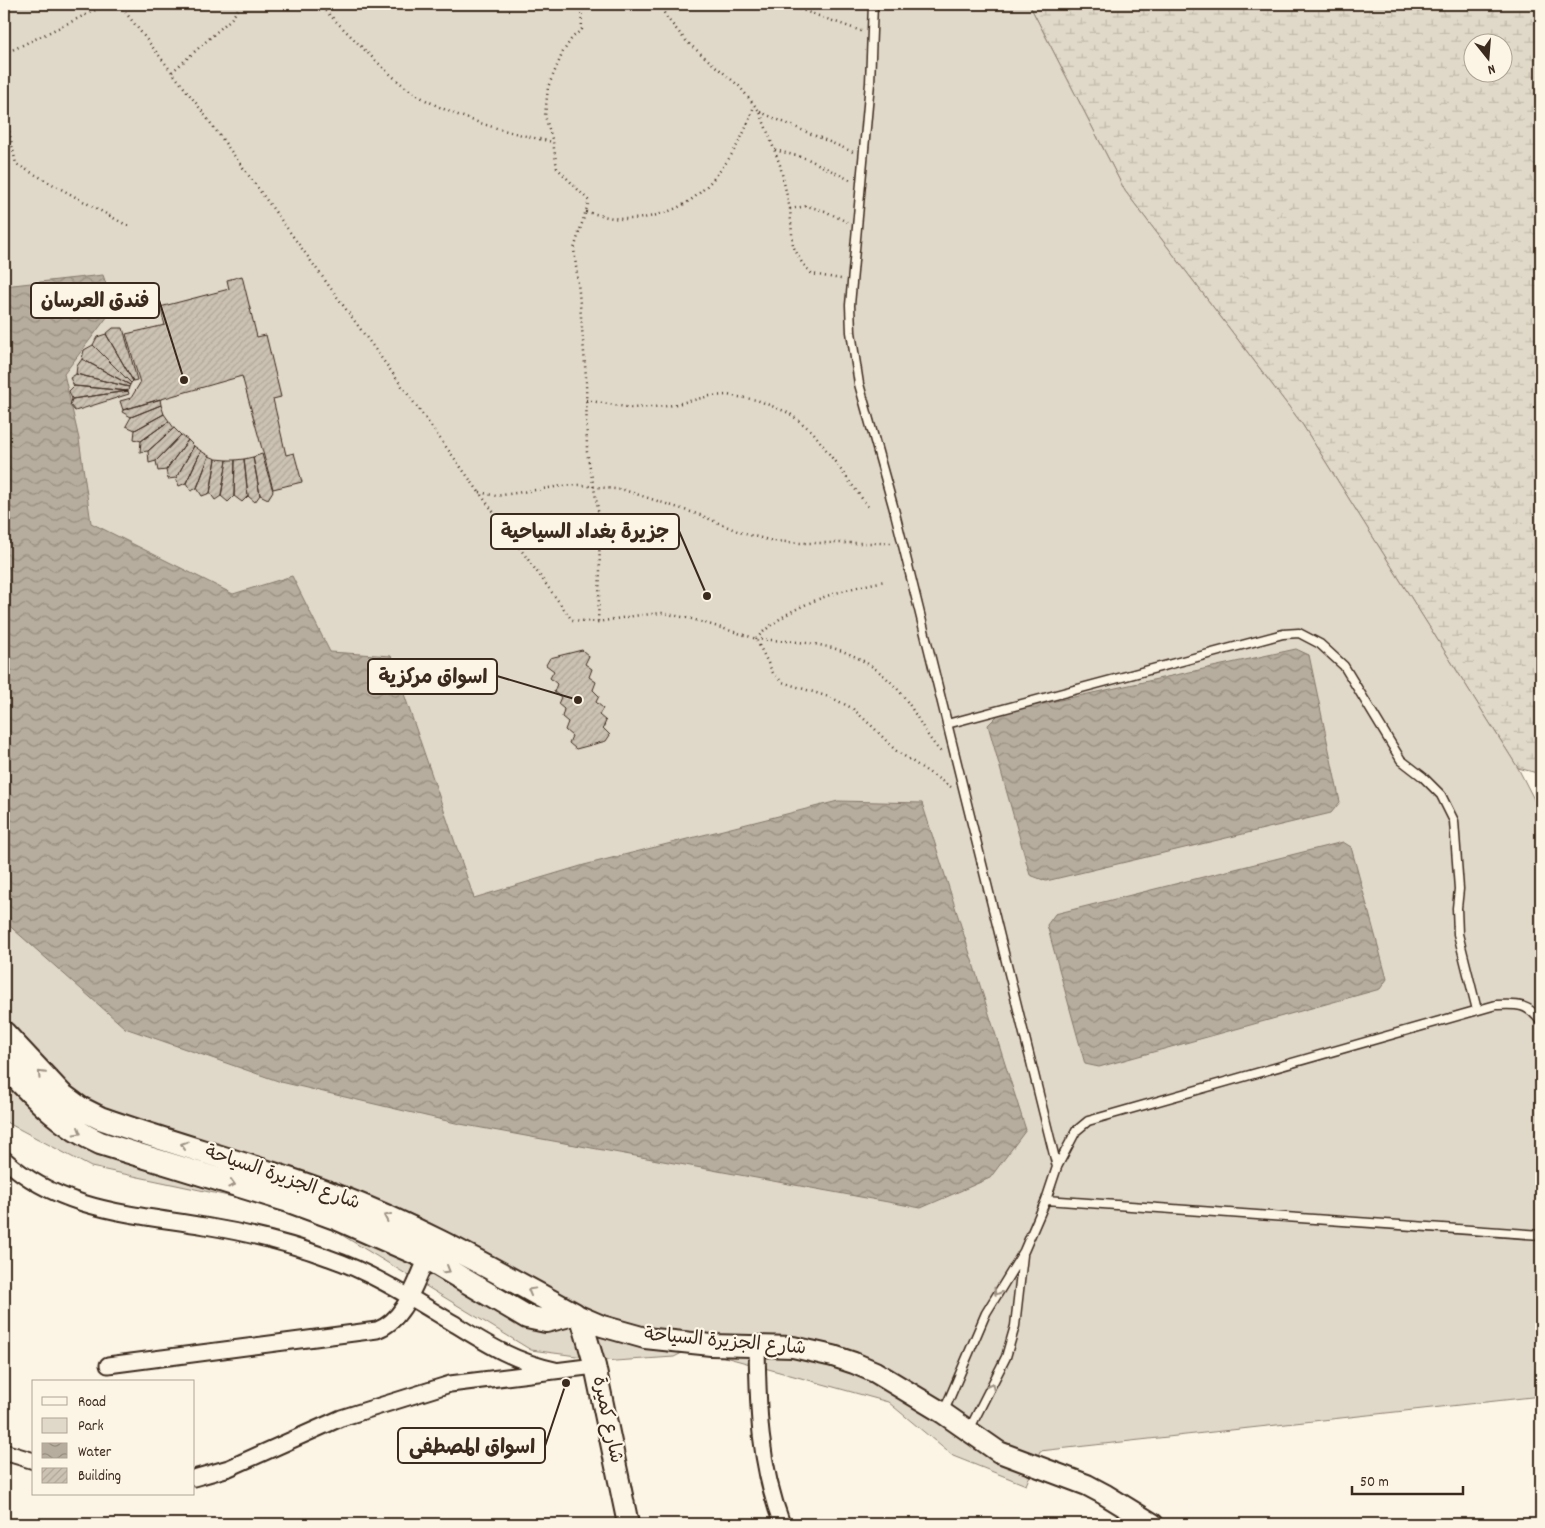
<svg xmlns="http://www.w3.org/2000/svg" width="1545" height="1528" viewBox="0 0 1545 1528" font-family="Dekko,'Playpen Sans Arabic',sans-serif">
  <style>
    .wetland { fill: url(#wetland-marsh); stroke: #8e8173; fill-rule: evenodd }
    .green { fill: #e0d8c8; stroke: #8e8173 }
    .water { fill: url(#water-waves); stroke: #85796b }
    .building { fill: url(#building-hatch); stroke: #3b2a1e }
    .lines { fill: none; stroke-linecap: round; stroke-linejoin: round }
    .service-casing { stroke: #3b2a1e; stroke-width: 11 }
    .minor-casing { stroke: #3b2a1e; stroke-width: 19 }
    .tertiary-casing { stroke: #3b2a1e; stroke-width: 24 }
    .secondary-casing { stroke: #3b2a1e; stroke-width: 26 }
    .path { stroke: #3b2a1e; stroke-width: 2.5; stroke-dasharray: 1 4; stroke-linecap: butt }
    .service { stroke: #fcf5e5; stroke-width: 8 }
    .minor { stroke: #fcf5e5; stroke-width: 15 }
    .tertiary { stroke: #fcf5e5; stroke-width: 20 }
    .secondary { stroke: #fcf5e5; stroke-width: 22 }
    .oneway { stroke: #9c9082 }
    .labels { text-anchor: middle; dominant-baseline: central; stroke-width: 4.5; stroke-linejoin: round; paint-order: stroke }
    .street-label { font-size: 19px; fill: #3b2a1e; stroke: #fcf5e5 }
    .leader { fill: none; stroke: #3b2a1e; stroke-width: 2 }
    .callout-dot { fill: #3b2a1e; stroke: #fcf5e5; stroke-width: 2 }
    .callout { fill: #fcf5e5; stroke: #3b2a1e; stroke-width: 2 }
    .callout-label { font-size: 20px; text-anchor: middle; font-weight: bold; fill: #3b2a1e }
  </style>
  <defs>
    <pattern id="wetland-marsh" width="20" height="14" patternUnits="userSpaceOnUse" patternTransform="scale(1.25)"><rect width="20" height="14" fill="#e0d8c8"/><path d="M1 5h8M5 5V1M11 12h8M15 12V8" fill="none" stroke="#c1baab"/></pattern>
    <pattern id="water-waves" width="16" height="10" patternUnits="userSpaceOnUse" patternTransform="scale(1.25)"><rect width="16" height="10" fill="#b7ad9e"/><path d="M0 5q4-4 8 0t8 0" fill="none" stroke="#968d80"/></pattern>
    <pattern id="building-hatch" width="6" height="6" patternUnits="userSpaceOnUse" patternTransform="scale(1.25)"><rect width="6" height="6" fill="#ccc2b3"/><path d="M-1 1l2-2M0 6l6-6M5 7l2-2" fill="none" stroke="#b0a79a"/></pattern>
  </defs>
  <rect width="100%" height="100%" fill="#fcf5e5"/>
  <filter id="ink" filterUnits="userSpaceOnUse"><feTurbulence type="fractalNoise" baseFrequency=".02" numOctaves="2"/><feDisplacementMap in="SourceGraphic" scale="10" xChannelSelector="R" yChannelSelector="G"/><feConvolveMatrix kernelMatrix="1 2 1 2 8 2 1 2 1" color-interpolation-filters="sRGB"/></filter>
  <g filter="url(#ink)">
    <!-- wetland -->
    <path class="wetland" d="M1029,4H1541V774L1518,768L1302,424L1125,191ZM1472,42H1502V72H1472Z"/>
    <!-- green -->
    <path class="green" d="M4,4H1029L1125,191L1302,424L1518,768L1541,813V1396L1040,1451L1026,1485L953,1456L888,1402L692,1348L674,1357L615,1361L531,1350L304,1212L91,1167L4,1121Z"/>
    <!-- water -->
    <path class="water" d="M103,275L114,308L64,374L79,439L91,523L233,594L292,576L330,652L391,656L474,898L584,865L838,801L922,803L1026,1130L990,1178L921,1208L460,1124L281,1082L125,1028L4,921V286Z
      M1296,649L1309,655L1340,802L1331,813L1046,881L1030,875L988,725L1000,713Z
      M1343,842L1351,847L1387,979L1380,989L1099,1067L1085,1064L1047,925L1055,914Z"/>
    <!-- building -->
    <path class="building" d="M242,276L257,337L266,335L281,397L273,399L286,455L294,453L302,482L273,489L242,376L123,410L120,401L131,398L140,383L126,334L165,325L160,307L229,289L227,280Z
      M113,328H123L137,380L133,381L106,334Z
      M106,334L133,381L131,383L93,345L97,337Z
      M93,345L131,383L130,385L82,359L84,350Z
      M82,359L130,385L129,387L76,374L77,366Z
      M76,374L129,387L128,391L74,386L70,378Z
      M74,386L128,391L72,399L69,391Z
      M128,391L129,394L75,411L70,405L72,399Z
      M160,399L161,405L131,417L122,412L123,410Z
      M161,405L164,414L135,430L126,426L131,417Z
      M164,414L169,421L141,441L134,439L135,430Z
      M169,421L174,428L148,451L140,452L141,441Z
      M174,428L181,435L156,461L149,463L148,451Z
      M181,435L188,440L166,470L158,471L156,461Z
      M188,440L194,446L176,478L168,479L166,470Z
      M194,446L201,451L186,483L179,486L176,478Z
      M201,451L209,456L197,488L191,491L186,483Z
      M262,454L273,491L268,499L260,495L253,457Z
      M209,456L216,459L210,493L202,496L197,488Z
      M253,457L260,495L255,502L248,496L244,459Z
      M216,459L227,460L221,496L215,500L210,493Z
      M244,459L248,496L242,502L234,496L235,460Z
      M227,460H235L234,496L228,502L221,496Z
      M582,650L589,656L585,664L592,669L589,677L596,682L593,690L599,696L596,702L603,708L599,715L606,721L603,728L610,735L606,741L576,749L569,743L572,736L565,730L568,722L562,717L564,709L558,704L561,697L554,692L557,684L550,678L554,671L546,665L550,658Z"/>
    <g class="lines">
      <!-- service casing -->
      <g class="service-casing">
        <path id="service" d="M873,4L870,83L850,305L851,332L859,384L895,513L1057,1167
          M947,724L1283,634L1299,633L1320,644L1344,666L1401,760L1423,777L1441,795L1454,821L1459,889L1457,908L1458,934L1477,1010
          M1046,1200L1541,1235
          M944,1411L986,1313L1024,1251L1046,1200L1057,1167L1076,1131L1088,1121L1496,1005C1517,1004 1528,1003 1541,1022
          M969,1430L1006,1357L1015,1326L1023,1255"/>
      </g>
      <!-- minor casing -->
      <g class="minor-casing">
        <path id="minor" d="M4,1159C60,1211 134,1214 205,1226C247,1233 289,1243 329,1258C373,1273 413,1299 453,1323C487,1344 515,1362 555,1370
          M757,1345C758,1409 759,1463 782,1524
          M108,1365L377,1330C405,1320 415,1283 427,1258
          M4,1452L34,1461
          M194,1478L229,1468L341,1418L450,1384L595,1366"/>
      </g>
      <!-- tertiary casing -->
      <g class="tertiary-casing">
        <path id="tertiary" d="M574,1314L602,1326L645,1338L711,1345L793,1347L833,1356L854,1363L875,1372L943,1413L999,1452L1087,1485L1104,1494L1153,1524
          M581,1318L595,1366L628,1524"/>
      </g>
      <!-- secondary casing -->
      <g class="secondary-casing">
        <path id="secondary" d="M4,1033L61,1094L80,1108L100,1118C179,1146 260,1167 337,1196C420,1227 497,1272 574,1314
          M4,1065C35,1097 58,1124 100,1143L289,1201L338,1219L427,1258L527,1317L546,1321L574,1314"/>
      </g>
      <!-- path -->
      <path class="path" d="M119,4L196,103L572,620L598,622L633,616L662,613L692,619L751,637L756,639L773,673L782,682L832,698L852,708L874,728L895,750L951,787
        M318,4C345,29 370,57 398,81C436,114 505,132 553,142
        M581,4L582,29L572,38L563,52L548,87L545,116L553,142L557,168L589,201L574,249L579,292L586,377L587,452L598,509L600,570L598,622
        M659,4L667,18L687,42L739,86L760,112L780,165L790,209L793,246L802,263L812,274L841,279
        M785,4L861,31
        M4,54L108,4
        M172,72L231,19L242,4
        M4,107L16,164L128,226
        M760,112L853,152
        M775,150L808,159L850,180
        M790,209L807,206L825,211L847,222
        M586,212C598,214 611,219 624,219C648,220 678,211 696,196C723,173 744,139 754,106
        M586,400L631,408L668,406L710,396L727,395L757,400L789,413L813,432L869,508
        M480,492L496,496L562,486L579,485L624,490L700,515L742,533L773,541L800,543H892
        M756,639C780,641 805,641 828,647C857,653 886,673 904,697C918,716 926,737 942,753
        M756,639C789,604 839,590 885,581"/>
      <!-- service -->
      <use href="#service" class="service"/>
      <!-- minor -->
      <use href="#minor" class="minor"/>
      <!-- tertiary -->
      <use href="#tertiary" class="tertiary"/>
      <!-- secondary -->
      <use href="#secondary" class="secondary"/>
    </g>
    <!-- one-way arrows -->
    <defs><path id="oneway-chevron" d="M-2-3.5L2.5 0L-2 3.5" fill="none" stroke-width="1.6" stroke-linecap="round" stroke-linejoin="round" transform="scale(1.25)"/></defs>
    <g class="oneway">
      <use href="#oneway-chevron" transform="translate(41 1074) rotate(-133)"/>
      <use href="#oneway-chevron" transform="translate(78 1132) rotate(30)"/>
      <use href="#oneway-chevron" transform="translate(184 1145) rotate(-162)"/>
      <use href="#oneway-chevron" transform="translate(232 1184) rotate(17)"/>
      <use href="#oneway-chevron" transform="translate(387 1217) rotate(-156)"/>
      <use href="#oneway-chevron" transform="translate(447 1270) rotate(30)"/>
      <use href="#oneway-chevron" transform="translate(531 1291) rotate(-151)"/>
      <use href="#oneway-chevron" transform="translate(997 1292) rotate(120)"/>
      <use href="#oneway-chevron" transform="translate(991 1386) rotate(-63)"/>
    </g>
  </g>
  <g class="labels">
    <!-- street labels -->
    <g class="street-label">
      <text transform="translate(282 1179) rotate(19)">شارع الجزيرة السياحة</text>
      <text transform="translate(725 1343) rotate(5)">شارع الجزيرة السياحة</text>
      <text transform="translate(606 1420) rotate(78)">شارع كميرة</text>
    </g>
  </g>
  <!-- callouts -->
  <path class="leader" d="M184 380L159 300M707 596L679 531M578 700L497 676M566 1383L545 1446"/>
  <g class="callout-dot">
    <circle cx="184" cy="380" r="5"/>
    <circle cx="707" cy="596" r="5"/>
    <circle cx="578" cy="700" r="5"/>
    <circle cx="566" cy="1383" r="5"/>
  </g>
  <g class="callout">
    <rect x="31" y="283" width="128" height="35" rx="5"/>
    <rect x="491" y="514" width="188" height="35" rx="5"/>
    <rect x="368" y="659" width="129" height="35" rx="5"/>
    <rect x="398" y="1428" width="147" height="35" rx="5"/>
  </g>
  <g class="callout-label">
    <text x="95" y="307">فندق العرسان</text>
    <text x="585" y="538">جزيرة بغداد السياحية</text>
    <text x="433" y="683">اسواق مركزية</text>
    <text x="472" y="1453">اسواق المصطفى</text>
  </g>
  <!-- margin -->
  <rect width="1545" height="1528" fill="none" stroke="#fcf5e5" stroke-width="20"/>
  <rect x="10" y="10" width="1525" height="1508" fill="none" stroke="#3b2a1e" stroke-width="2" filter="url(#ink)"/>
  <!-- legend -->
  <rect x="32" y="1380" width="162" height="115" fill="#fcf5e5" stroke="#afa495"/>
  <rect x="42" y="1397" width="25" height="8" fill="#fcf5e5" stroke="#afa495"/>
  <text x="78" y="1406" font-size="15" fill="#3b2a1e">Road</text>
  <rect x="42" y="1418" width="25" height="15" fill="#e0d8c8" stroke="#afa495"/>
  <text x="78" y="1430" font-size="15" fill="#3b2a1e">Park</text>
  <rect x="42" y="1443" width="25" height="15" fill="url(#water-waves)" stroke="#afa495"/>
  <text x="78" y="1456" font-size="15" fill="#3b2a1e">Water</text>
  <rect x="42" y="1468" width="25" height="15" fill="url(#building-hatch)" stroke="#afa495"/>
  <text x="78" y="1480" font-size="15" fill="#3b2a1e">Building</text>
  <!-- north arrow -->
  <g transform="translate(1488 58) rotate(163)"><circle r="24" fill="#fcf5e5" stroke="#afa495"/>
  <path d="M0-4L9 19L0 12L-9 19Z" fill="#3b2a1e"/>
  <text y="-8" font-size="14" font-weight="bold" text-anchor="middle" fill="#3b2a1e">N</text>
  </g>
  <!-- scale -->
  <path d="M1352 1486v8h111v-8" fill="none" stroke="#3b2a1e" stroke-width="2.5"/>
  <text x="1360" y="1486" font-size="15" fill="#3b2a1e" stroke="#fcf5e5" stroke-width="4" paint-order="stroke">50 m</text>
</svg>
